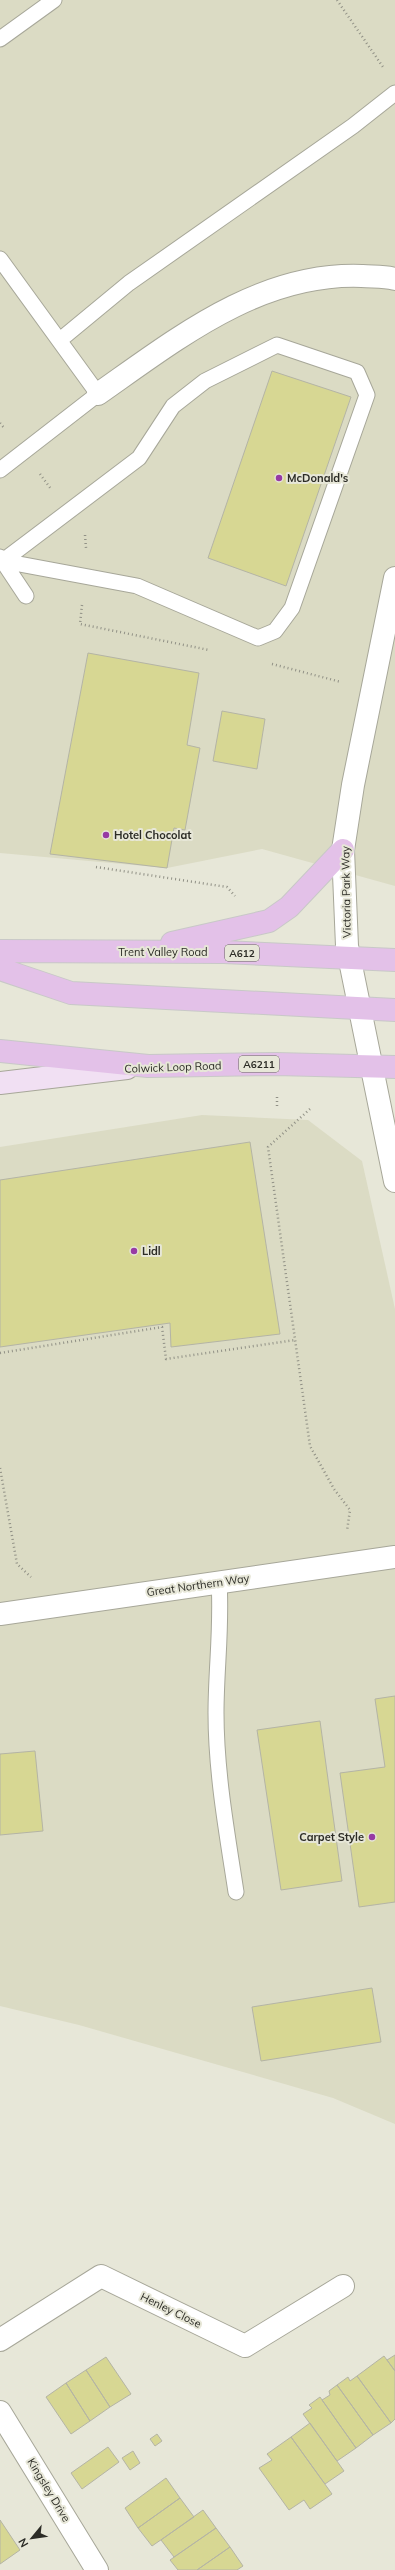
<svg xmlns="http://www.w3.org/2000/svg" width="395" height="2570" viewBox="0 0 395 2570" font-family="Mulish,sans-serif">
  <style>
    .built { fill: #dbdbc4 }
    .building { fill: #d7d793; stroke: #b4b4a5 }
    .lines { fill: none; stroke-linecap: round; stroke-linejoin: round }
    .service-casing { stroke: #a7a799; stroke-width: 17 }
    .minor-casing { stroke: #a7a799; stroke-width: 24 }
    .tertiary-casing { stroke: #a7a799; stroke-width: 24 }
    .secondary-casing { stroke: #a7a799; stroke-width: 24 }
    .primary-casing { stroke: #c8c8c7; stroke-width: 24 }
    .path { stroke: #919186; stroke-width: 2.5; stroke-dasharray: 1 3; stroke-linecap: butt }
    .service { stroke: #fff; stroke-width: 15 }
    .minor { stroke: #fff; stroke-width: 22 }
    .tertiary { stroke: #fff; stroke-width: 22 }
    .secondary { stroke: #f1e0f3; stroke-width: 22 }
    .primary { stroke: #e3c1e8; stroke-width: 22 }
    .poi-dot { fill: #973aa4; stroke: #e7e7d8; stroke-width: 1.5 }
    .labels { text-anchor: middle; dominant-baseline: central; stroke-width: 4; stroke-linejoin: round; paint-order: stroke }
    .shield { fill: #e7e7d8; stroke: #64645b; stroke-width: 1 }
    .shield-label { font-size: 10px; font-weight: bold; fill: #2c2c26 }
    .poi-label { font-size: 11px; font-weight: bold; fill: #2c2c26; stroke: #e7e7d8; text-anchor: start }
    .street-label { font-size: 11px; fill: #2c2c26; stroke: #e7e7d8 }
  </style>
  <rect width="100%" height="100%" fill="#e7e7d8"/>
  <!-- built -->
  <path class="built" d="M0,0H395V886L262,849L167,868L0,853Z
    M202,1115L308,1120L362,1161L395,1309V2124L333,2098L79,2025L0,2006V1147Z"/>
  <!-- building -->
  <path class="building" d="M272,371L351,397L286,586L208,558Z
    M88,653L199,673L187,745L200,748L185,830L174,828L167,868L50,854Z
    M222,711L265,719L257,769L213,761Z
    M250,1142L280,1334L171,1347L170,1323L0,1347V1180Z
    M395,1696V1902L359,1907L340,1773L385,1767L375,1699Z
    M320,1721L342,1881L281,1890L257,1730Z
    M35,1751L43,1831L0,1835V1754Z
    M372,1988L381,2042L261,2061L252,2007Z
    M395,2355V2371L387,2360Z
    M384,2356L395,2371V2419L391,2423L357,2376Z
    M106,2357L131,2394L110,2407L86,2370Z
    M86,2370L110,2407L90,2421L66,2383Z
    M357,2376L391,2423L373,2435L337,2385L348,2377L350,2381Z
    M66,2383L90,2421L71,2434L46,2397Z
    M337,2385L373,2435L356,2448L322,2400L330,2395L329,2391Z
    M320,2397L356,2448L337,2461L303,2414L312,2408L309,2405Z
    M310,2423L344,2471L325,2484L291,2437Z
    M157,2434L162,2441L155,2446L150,2439Z
    M291,2437L332,2494L310,2509L304,2500L289,2510L259,2468L272,2460L267,2454Z
    M108,2447L119,2462L82,2489L71,2473Z
    M133,2451L140,2463L130,2470L122,2458Z
    M166,2478L180,2498L138,2528L125,2508Z
    M180,2498L194,2517L152,2546L138,2528Z
    M203,2510L216,2528L174,2557L161,2540Z
    M0,2520L20,2550L0,2564Z
    M216,2528L230,2547L197,2570H178L170,2560Z
    M230,2547L243,2566L237,2570H197Z"/>
  <g class="lines">
    <!-- service casing -->
    <g class="service-casing">
      <path id="service" d="M0,39L54,0
        M0,259L98,394L0,470
        M60,340L129,283L353,126L395,93
        M277,345L357,372L367,395L292,608L275,631L258,638L137,586L3,561L139,458L173,406L205,381Z
        M0,557L26,596
        M219,1582C222,1626 216,1669 216,1713C216,1773 227,1833 236,1892"/>
    </g>
    <!-- minor casing -->
    <g class="minor-casing">
      <path id="minor" d="M98,394C178,338 260,272 362,276C373,277 384,276 395,279
        M0,1614L395,1557
        M0,2340L101,2276L245,2346L343,2286
        M0,2412L97,2570"/>
    </g>
    <!-- tertiary casing -->
    <g class="tertiary-casing">
      <path id="tertiary" d="M395,578L353,785L343,850L347,946L395,1181"/>
    </g>
    <!-- secondary casing -->
    <g class="secondary-casing">
      <path id="secondary" d="M0,1083L127,1068"/>
    </g>
    <!-- primary casing -->
    <g class="primary-casing">
      <path id="primary" d="M172,943L269,921L289,907L343,850
        M0,951L224,952L395,960
        M0,969L71,993L395,1010
        M0,1051L148,1066L276,1064L395,1067"/>
    </g>
    <!-- path -->
    <path class="path" d="M337,0L383,67
      M0,423L5,429
      M40,474L51,489
      M85,535L86,548
      M82,605L80,624L209,650
      M272,664L341,682
      M96,867L227,887L235,896
      M277,1097V1108
      M310,1109L268,1147L310,1446L334,1489L350,1510L347,1531
      M0,1353L162,1327L166,1359L295,1340
      M0,1468L17,1564L31,1577"/>
    <!-- service -->
    <use href="#service" class="service"/>
    <!-- minor -->
    <use href="#minor" class="minor"/>
    <!-- tertiary -->
    <use href="#tertiary" class="tertiary"/>
    <!-- secondary -->
    <use href="#secondary" class="secondary"/>
    <!-- primary -->
    <use href="#primary" class="primary"/>
  </g>
  <!-- markers -->
  <g class="poi-dot">
    <circle cx="279" cy="478" r="4"/>
    <circle cx="106" cy="835" r="4"/>
    <circle cx="134" cy="1251" r="4"/>
    <circle cx="372" cy="1837" r="4"/>
  </g>
  <g class="labels">
    <!-- shield labels -->
    <g class="shield">
      <rect x="225" y="945" width="34" height="16" rx="3"/>
      <rect x="239" y="1056" width="40" height="16" rx="3"/>
    </g>
    <g class="shield-label">
      <text x="242" y="953">A612</text>
      <text x="259" y="1064">A6211</text>
    </g>
    <!-- poi labels -->
    <g class="poi-label">
      <text x="287" y="478">McDonald's</text>
      <text x="114" y="835">Hotel Chocolat</text>
      <text x="142" y="1251">Lidl</text>
      <text x="364" y="1837" text-anchor="end">Carpet Style</text>
    </g>
    <!-- street labels -->
    <g class="street-label">
      <text transform="translate(346 892) rotate(-91)">Victoria Park Way</text>
      <text x="163" y="952">Trent Valley Road</text>
      <text transform="translate(173 1067) rotate(-2)">Colwick Loop Road</text>
      <text transform="translate(198 1585) rotate(-8)">Great Northern Way</text>
      <text transform="translate(171 2310) rotate(26)">Henley Close</text>
      <text transform="translate(49 2490) rotate(59)">Kingsley Drive</text>
    </g>
  </g>
  <!-- north arrow -->
  <g transform="translate(32 2538) rotate(241)" stroke="#e7e7d8" stroke-width="3" paint-order="stroke">
  <path d="M0-3L7 15L0 10L-7 15Z" fill="#2c2c26"/>
  <text y="-6" font-size="11" font-weight="bold" text-anchor="middle" fill="#2c2c26">N</text>
  </g>
</svg>
